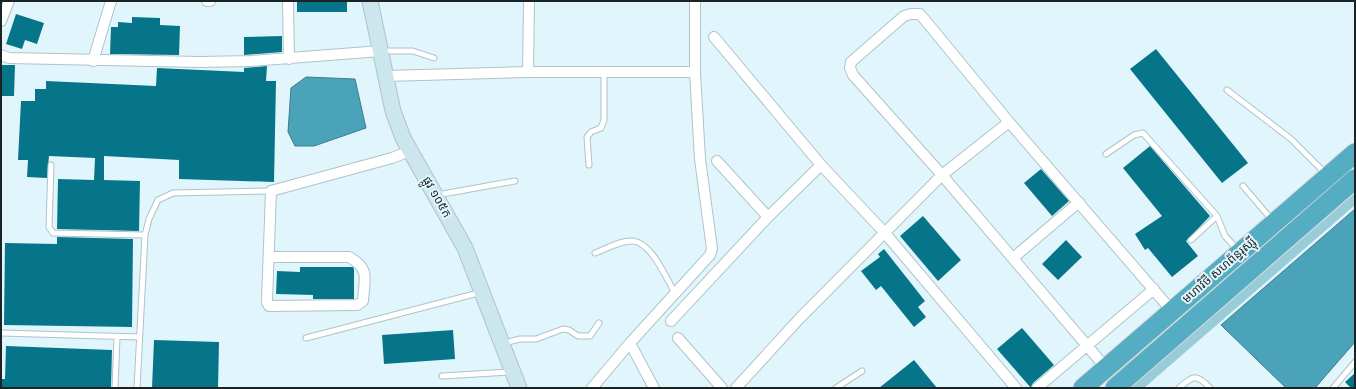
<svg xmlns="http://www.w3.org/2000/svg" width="1356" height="389" viewBox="0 0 1356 389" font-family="'Space Grotesk','Noto Sans Khmer',sans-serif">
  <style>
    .green { fill: #99ccd9 }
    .water { fill: #4aa3b9; stroke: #3c7d8d }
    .building { fill: #077589 }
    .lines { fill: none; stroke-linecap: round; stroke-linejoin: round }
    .lane-casing { stroke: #afc3c9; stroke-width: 7 }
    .street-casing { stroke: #afc3c9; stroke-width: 12 }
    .secondary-casing { stroke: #afc3c9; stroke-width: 17 }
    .highway-casing { stroke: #d6d7d8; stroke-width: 21 }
    .lane { stroke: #fff; stroke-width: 5 }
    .street { stroke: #fff; stroke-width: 10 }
    .secondary { stroke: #cce6ed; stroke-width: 15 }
    .highway { stroke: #54adc2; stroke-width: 19 }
    .labels { text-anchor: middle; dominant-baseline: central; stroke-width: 4; stroke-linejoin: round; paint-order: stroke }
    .street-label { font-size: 12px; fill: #1b2325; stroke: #e1f6fc }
  </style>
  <rect width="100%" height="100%" fill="#e1f6fc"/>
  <!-- green -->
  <path class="green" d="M1355,193V205L1144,388H1130Z"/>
  <!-- water -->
  <path class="water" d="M306,77L355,79L366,128L314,146H295L288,132L291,88Z
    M1355,209V342L1315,388H1286L1221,325Z"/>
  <!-- building -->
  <path class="building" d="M297,1H347V12H297Z
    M16,14L44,23L37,44L25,40L22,49L6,44Z
    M132,17L160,18V25L180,26L179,55L110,54L111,27H118V22L132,23Z
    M282,36V52L244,55V37Z
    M1156,49L1248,163L1222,183L1130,69Z
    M1,65H15L14,96H1Z
    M267,66L266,81H276L274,182L179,179V160L104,156V180L140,181L139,231L57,229L58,179L94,180L95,158L49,156L47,178L27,177L28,160H18L21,101H35V89H46V81L156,86L157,68L244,72V68Z
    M1150,146L1210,216L1186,241L1198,256L1172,277L1148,248L1145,250L1135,234L1162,216L1123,168Z
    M1041,169L1069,201L1052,216L1024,183Z
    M923,216L961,260L938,281L900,236Z
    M57,237L133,239L132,327L4,325L5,243L57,244Z
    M1066,240L1082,257L1058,280L1042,264Z
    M884,249L925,301L918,307L926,317L914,327L881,286L876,290L861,271L880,257L878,254Z
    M300,267H353L354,269V299H313V295L276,294L277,271L300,272Z
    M1022,328L1054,365L1033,383L1031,388L997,349Z
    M453,330L455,359L384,364L382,335Z
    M154,340L219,342L218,388H152Z
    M6,346L112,350L111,388H1V379H5Z
    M914,360L937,388H879Z
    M1355,373V388H1351L1345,382Z"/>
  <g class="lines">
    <!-- lane casing -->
    <g class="lane-casing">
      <path id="lane" d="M382,51H413L434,58
        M1227,90L1291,139L1326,174
        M1106,154L1134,135L1143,133L1217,216L1225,236L1238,250
        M51,165L49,227L53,233L145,235
        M589,165L587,137L591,132L601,128L604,120V72
        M1243,186L1272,220
        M437,195L515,181
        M1191,240L1217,216
        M595,253C606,249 621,240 633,241C652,243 666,278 675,293
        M1,333L139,337
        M306,338L482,292
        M504,343L520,339H536L563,329L569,330L578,336H590L599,323
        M442,376L510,372
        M115,388L117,337
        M137,388L145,235L149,219L158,200L173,193L271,191
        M836,388L862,371
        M1179,388C1193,376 1196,373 1210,388
        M1333,388L1355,362"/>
    </g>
    <!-- street casing -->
    <g class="street-casing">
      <path id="street" d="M207,1H210
        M288,1L289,59
        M1,21L9,1
        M714,37L821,165L884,232L1016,388
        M1,55L9,58L200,62L251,61L381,51
        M93,61L111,1
        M528,72L529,1
        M386,76L528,72H695
        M717,161L768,217
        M269,257H349C371,269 364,279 363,301L357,305L269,306L267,302L271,191L392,158L410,151
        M1013,258L1079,202
        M671,321L768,217L821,165
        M678,338L722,388
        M630,343L654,388
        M1106,368L942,175L853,75L850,68L851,62L904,16L911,14H920L1009,122L1172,311
        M592,388L630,343L710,255L712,249L700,159L695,72V1
        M736,388L799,319L942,175L1009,122
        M1037,388L1154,289"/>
    </g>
    <!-- secondary casing -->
    <g class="secondary-casing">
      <path id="secondary" d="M370,1L393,111L403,138L465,248L519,388"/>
    </g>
    <!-- highway casing -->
    <g class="highway-casing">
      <path id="highway" d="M1083,388L1355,153
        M1115,388L1355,179"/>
    </g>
    <!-- lane -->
    <use href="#lane" class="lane"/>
    <!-- street -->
    <use href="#street" class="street"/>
    <!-- secondary -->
    <use href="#secondary" class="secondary"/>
    <!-- highway -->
    <use href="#highway" class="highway"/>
  </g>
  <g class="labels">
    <!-- street labels -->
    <g class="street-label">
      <text transform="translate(437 197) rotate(60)">ផ្លូវ ១០៥ក</text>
      <text transform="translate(1219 270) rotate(-41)">មហាវិថី សហព័ន្ធរុស្ស៊ី</text>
    </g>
  </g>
  <!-- border -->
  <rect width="1356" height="389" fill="none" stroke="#1b2325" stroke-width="4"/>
</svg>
